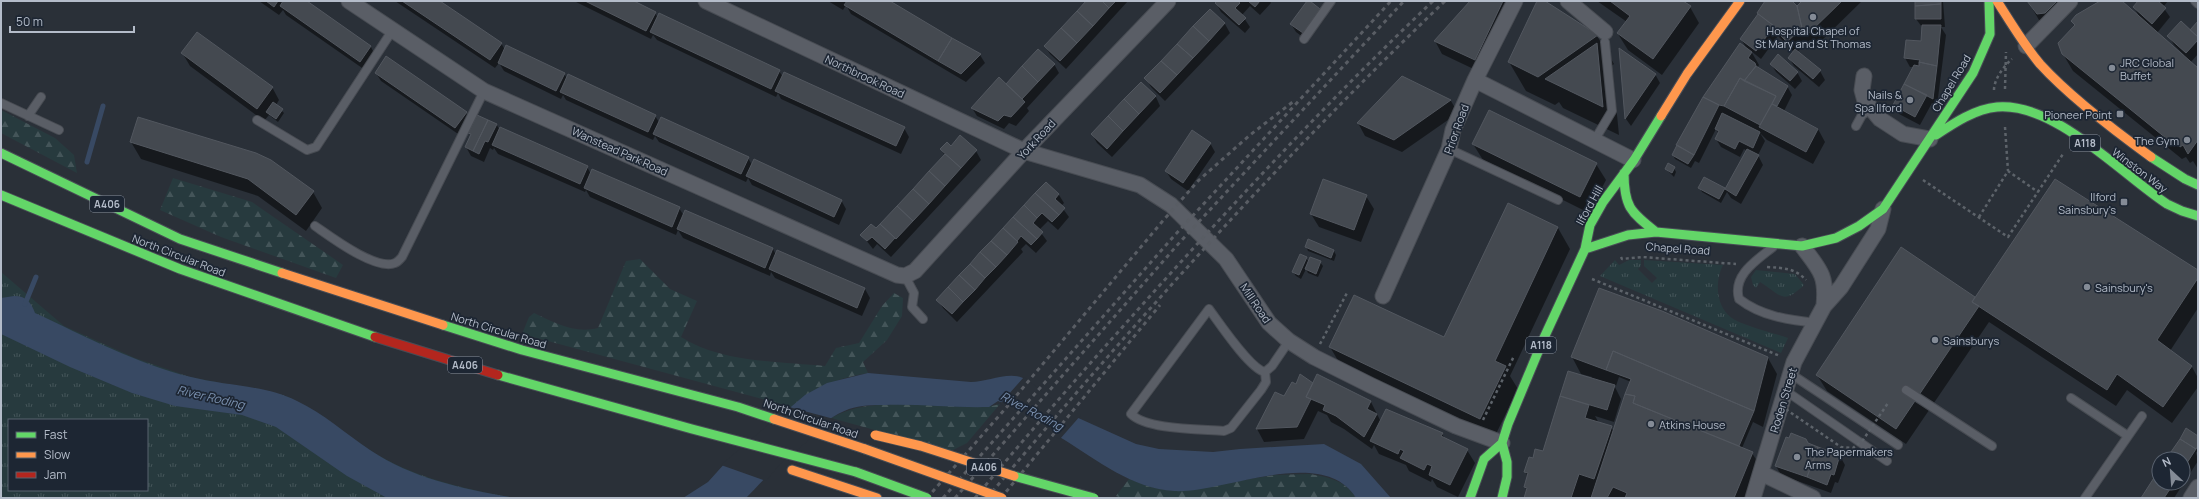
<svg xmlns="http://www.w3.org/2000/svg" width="2199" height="499" viewBox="0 0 2199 499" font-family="Manrope,sans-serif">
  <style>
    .grass { fill: url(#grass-tufts); fill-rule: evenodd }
    .forest { fill: url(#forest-firs) }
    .water { fill: #384963 }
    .pier { fill: #2a3038 }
    .shadow { fill: #0007; fill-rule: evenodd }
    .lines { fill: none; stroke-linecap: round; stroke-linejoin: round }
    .stream { stroke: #384963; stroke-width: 5 }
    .building { fill: #444950; stroke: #52575f }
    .lane-casing { stroke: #484c53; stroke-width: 10 }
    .street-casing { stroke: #484c53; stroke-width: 17 }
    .fast-casing { stroke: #484c55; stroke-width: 11 }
    .slow-casing { stroke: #484c55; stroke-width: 11 }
    .jam-casing { stroke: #484c55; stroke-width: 11 }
    .path { stroke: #5d636a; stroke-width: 2.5; stroke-dasharray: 3 3; stroke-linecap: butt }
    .lane { stroke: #5a5e66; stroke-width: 8 }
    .street { stroke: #5a5e66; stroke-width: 15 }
    .fast { stroke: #63d668; stroke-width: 9 }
    .slow { stroke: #ff974d; stroke-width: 9 }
    .jam { stroke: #b3261e; stroke-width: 9 }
    .rail { stroke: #595d64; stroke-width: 3; stroke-dasharray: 4 4; stroke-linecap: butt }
    .fast-bridge-casing { stroke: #474c53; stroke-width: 11; stroke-linecap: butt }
    .slow-bridge-casing { stroke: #474c53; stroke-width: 11; stroke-linecap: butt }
    .path-bridge { stroke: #5d636a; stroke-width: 2.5; stroke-dasharray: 3 3; stroke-linecap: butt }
    .fast-bridge { stroke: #63d668; stroke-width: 9 }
    .slow-bridge { stroke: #ff974d; stroke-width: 9 }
    .poi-dot { fill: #848b96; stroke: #1d2633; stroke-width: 1.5 }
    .labels { text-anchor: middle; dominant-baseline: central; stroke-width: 3.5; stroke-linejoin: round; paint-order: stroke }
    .shield { fill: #1d2633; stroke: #878f9c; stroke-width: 1 }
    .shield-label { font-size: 10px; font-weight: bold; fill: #b4bcc9 }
    .poi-label { font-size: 11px; fill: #b4bcc9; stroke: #1d2633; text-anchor: start }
    .street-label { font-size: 11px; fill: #b4bcc9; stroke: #1d2633 }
    .water-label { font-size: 12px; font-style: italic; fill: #7c92b1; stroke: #1d2633 }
  </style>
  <defs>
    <pattern id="grass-tufts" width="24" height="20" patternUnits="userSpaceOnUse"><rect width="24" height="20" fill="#273a3e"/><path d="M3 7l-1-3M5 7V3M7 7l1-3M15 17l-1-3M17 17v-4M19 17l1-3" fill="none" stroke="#445559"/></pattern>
    <pattern id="forest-firs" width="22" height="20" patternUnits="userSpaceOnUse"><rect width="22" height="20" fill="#273a3e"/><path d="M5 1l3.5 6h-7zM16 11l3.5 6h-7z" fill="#445559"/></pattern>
  </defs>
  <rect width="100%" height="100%" fill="#2a3038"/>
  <!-- grass -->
  <path class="grass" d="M1615,260L1619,265L1629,260H1641V266L1638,269L1652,283L1657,278L1644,266V260L1723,265C1714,282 1716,310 1735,320C1751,328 1771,332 1788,338L1781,353L1600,276Z
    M1756,270L1795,274L1804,285C1783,305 1782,296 1760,282L1756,288L1753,285L1751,277Z
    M1,272L64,326L135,358L190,377L283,395C316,408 341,433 371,451C415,478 464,489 515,498H1ZM9,420H147V490H9Z"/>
  <!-- forest -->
  <path class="forest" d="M1,110L55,138L74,155L77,173L1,133Z
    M173,178L252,202L343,265L336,278L221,237L160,210Z
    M640,259L670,289L697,301L681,337C719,362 780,362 825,366L836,348L859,343L882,306L894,293L903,298L902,316L887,340L863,362L868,373C840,378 812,387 792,407L522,334L529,317L534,313C555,323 575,334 598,328L626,261Z
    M900,404L992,406L1000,404L967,443L951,451L831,418C856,405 873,405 900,404Z
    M1309,474C1328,477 1345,480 1356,498H1122L1116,496L1129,479L1151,487L1173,491L1275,475Z"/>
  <!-- water -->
  <path class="water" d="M14,296C26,296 31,302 35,313C85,336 137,364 191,377C226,386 265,385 297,401C323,413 346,434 370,450C413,479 464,489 515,498H387L347,476L276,427L242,415L175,406L132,393L70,367L1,334V298Z
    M868,373L971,382C987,382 1008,371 1023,378L1065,412L1136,444L1159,449L1213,452L1240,449L1324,444L1361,464L1391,498H1356C1323,444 1222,494 1174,491C1133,489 1097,460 1063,439C1056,435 1048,433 1042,428C1028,419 1013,406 998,401L989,407C955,408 920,404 885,405C873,405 861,405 849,409C815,421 772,472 746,498H683L708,482L726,462L805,395L827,383Z"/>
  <!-- pier -->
  <path class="pier" d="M1024,377L1066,410L1081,415L1060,439L1047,434L1021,415L1000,404Z
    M789,407L834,419L780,464L766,481L721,465Z"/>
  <!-- shadow -->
  <path class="shadow" d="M259,1H306L371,47L375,55L365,70L286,15L283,10L279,15Z
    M395,1H438L501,43L505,50L564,74L567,78L655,116L659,122L748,158L752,165L841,200L846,209L839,225L752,185L748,178L746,182L659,142L655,136L653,140L566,100L563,95L561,99L504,71L499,63L495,68Z
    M574,1H631L655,13L658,18L779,71L783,77L904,128L909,137L901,154L781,99L778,93L776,97L657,40L653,35L651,39Z
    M828,1H888L980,55L985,63L966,82L851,14L846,5L843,10Z
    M1087,1H1128L1066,69L1050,54L1045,46Z
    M1218,1H1270L1271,3L1260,15L1250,6L1242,15L1250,27L1245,33L1221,12L1216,3Z
    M1308,1L1320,9L1325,18L1308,41L1296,32L1291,24Z
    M1471,1H1509L1482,73L1442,54L1435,41Z
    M1538,1H1543L1597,36L1614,64L1610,67L1613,74L1619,135L1563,108L1559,102L1555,105L1526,91L1509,62Z
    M1597,1H1682L1690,7L1699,23L1662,75L1628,50L1618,34L1627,22Z
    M1767,1H1790L1797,8L1803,1H1862L1816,46L1810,40L1797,52L1820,71L1825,80L1819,87L1794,66L1789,58L1794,52L1778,36L1761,59L1751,51L1759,65L1757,68L1787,86L1792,95L1784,111L1818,129L1825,142L1813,164L1767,140L1760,133L1765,141L1758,155L1763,165L1741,204L1731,198L1727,192L1721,203L1702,192L1700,188L1725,190L1747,151L1744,149L1740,157L1721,147L1716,139L1719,134L1716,129L1699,163L1695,161L1691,168L1675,159L1673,155L1747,49L1741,39L1759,15L1758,13Z
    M1915,1H1943L1945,27H1941L1946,35L1937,106L1932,103L1920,125L1899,114L1894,105L1914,67H1910L1905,58L1922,42V27L1916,19Z
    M2028,1H2076L2045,27L2039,20Z
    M2102,1H2121L2140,18L2134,7L2139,1H2168L2163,7L2170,17L2157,33L2183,56L2184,55L2174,45L2169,36L2191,31L2198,23V54L2190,63L2198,70V169L2193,161L2190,163L2186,157L2182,159L2073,71L2063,54L2075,26L2072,21Z
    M1210,10L1225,24L1230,33L1165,101L1151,87L1146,78Z
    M1620,50L1655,74L1660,83L1631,126L1626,119Z
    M183,54L272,87L279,100L276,105L284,113L278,122L269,115L264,121L190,66Z
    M1054,64L1059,73L1027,108L1029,111L1016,126L1009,123L1004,129L977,116L972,108L1006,85Z
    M1771,64L1797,72L1802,81L1795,89L1776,72Z
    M376,73L466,113L471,121L461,136L381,81Z
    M1402,77L1451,101L1458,113L1402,152L1365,136L1358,123Z
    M1141,83L1156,97L1160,106L1112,157L1097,143L1092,134Z
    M139,118L313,192L322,208L306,231L258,196L141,159L131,142Z
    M496,124L500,130L587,167L591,174L679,208L684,216L686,212L773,249L776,255L778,251L865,289L870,298L862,316L775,278L771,272L770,276L683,238L678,230L676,235L590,197L586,190L585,192L498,154L494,148L493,150L490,148L484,162L471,156L466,147L471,135L469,133Z
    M961,137L976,151L981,160L891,257L877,244L873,249L862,235L876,230L945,156L941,149L951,147Z
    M1210,143L1215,152L1188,191L1171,179L1166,171Z
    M1473,144L1596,164L1606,180L1589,213L1483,160Z
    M1674,168L1676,172L1674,177L1666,169Z
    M1046,183L1059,195L1064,203L1061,206L1069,217L1058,230L1048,221L1039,230L1047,241L1036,253L1026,244L1021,249L1023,252L957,322L943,308L938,300Z
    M1366,196L1374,209L1361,242L1319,227L1311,214Z
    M1558,228L1570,249L1510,376L1518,389L1493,440L1343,369L1330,347L1444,338Z
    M1308,240L1334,251L1336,255L1334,261L1308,251L1306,246Z
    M1901,248L1976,298L2198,272V308L2170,351L2192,367L2198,378V387L2172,423L2127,390L2116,406L1989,322L1906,444L1827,391L1817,375Z
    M1306,258L1309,262H1320L1323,266L1318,277L1308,273L1306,269L1301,279L1296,276L1293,272Z
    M1572,357L1768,358L1777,374L1763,427L1753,422L1742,448L1752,453L1765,474L1755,498H1525L1527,491L1525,487L1528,476L1525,472L1533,460L1544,452L1569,372L1591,379L1592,377L1581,374ZM1619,377L1631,382L1614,432L1611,427L1599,423L1595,416L1614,422L1621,399L1614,385L1616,386Z
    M1313,385L1371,402L1381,422L1442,434L1445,439L1467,450L1475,463L1458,497L1437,487L1432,479L1431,482L1409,471L1406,465L1379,454L1374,445L1372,449L1344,429L1331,422L1327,415L1318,411L1304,439L1264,442L1257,429L1275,394L1284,397L1296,386Z
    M2198,437V453L2196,452L2198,461L2174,498H2142L2159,472V483H2183V459H2168Z
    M1808,444L1840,456L1845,465L1838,483L1835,482L1831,493L1781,475L1776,466Z"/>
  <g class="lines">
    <!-- stream -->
    <path class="stream" d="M87,162L103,106
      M25,304L36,277"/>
  </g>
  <!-- building -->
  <path class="building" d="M266,1H278L274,7Z
    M283,1H307L371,46L360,62L280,6Z
    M402,1H440L502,43L490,60Z
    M585,1H634L656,12L646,31Z
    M847,1H890L952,38L938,61L844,5Z
    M1086,1H1102L1109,8L1093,26L1077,11Z
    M1102,1H1116L1109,8Z
    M1217,1H1238L1240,3L1235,8L1246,18L1239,25L1215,3Z
    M1248,1H1260L1255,7Z
    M1307,1H1310L1320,9L1303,33L1290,24Z
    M1470,1H1503L1475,60L1434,41Z
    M1537,1H1545L1598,35L1538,77L1508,62Z
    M1610,1H1683L1691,6L1653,59L1617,33L1630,16Z
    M1765,1H1792L1797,6L1802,28L1787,42L1773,28L1774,26L1757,13Z
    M1802,1H1842L1808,34L1802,28L1797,6Z
    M1915,1H1941V4L1915,6Z
    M2027,1H2057L2045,13L2037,14Z
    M2100,1H2122L2198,68V140L2188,154L2183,145L2180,147L2176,141L2172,143L2062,54L2058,43L2075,25L2071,21L2076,15Z
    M2138,1H2158L2166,8L2152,24L2133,7Z
    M1941,4V19H1915V6Z
    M1210,9L1225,23L1209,41L1193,26Z
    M1077,11L1093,26L1077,43L1061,28Z
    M659,13L780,70L771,89L650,32Z
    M1758,14L1774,26L1756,51L1740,39Z
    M2181,21L2198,37V40L2186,53L2167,36Z
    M2198,21V37L2190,30Z
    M1922,25H1941L1937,66L1919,62L1920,60L1904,58L1906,40L1921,41Z
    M1193,26L1209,41L1193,58L1177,44Z
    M1061,28L1077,43L1060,61L1044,46Z
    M197,32L273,87L257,109L181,53Z
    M952,38L981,54L961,74L938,61Z
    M1597,43L1603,107L1545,79Z
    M1740,43L1752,52L1748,58L1755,63L1756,66L1744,81L1740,78L1724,106L1719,105L1703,97Z
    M1177,44L1193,58L1177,75L1161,61Z
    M506,45L565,73L556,91L498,63Z
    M1619,48L1656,74L1625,119Z
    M1038,49L1055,64L1038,82L1022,66Z
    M1795,49L1821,70L1813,79L1788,58Z
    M1778,54L1798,72L1790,81L1770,64Z
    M386,56L467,112L455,128L375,73Z
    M1161,61L1177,75L1160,93L1144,78Z
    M1919,62L1937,66L1933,99L1904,84L1914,65L1919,66Z
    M1022,66L1038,82L1022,99L1006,84Z
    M1756,66L1788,86L1777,106L1772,104L1776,96L1744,81Z
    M784,72L905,127L896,146L775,91Z
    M568,74L656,115L648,132L560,92Z
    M1402,76L1451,100L1394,140L1357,123Z
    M999,77L1025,102L1011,117L1004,115L998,121L971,108Z
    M1740,78L1776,96L1760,125L1724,106Z
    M1141,82L1156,96L1139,114L1124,99Z
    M1904,84L1927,95L1915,117L1893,105Z
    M1703,97L1719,105L1694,155L1676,145Z
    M1124,99L1139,114L1123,131L1108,116Z
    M273,102L283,109L276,119L266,112Z
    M1772,104L1818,129L1806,152L1759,127Z
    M1489,110L1597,163L1580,197L1472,144Z
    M1722,113L1760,132L1753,148L1739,141L1735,149L1715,139L1719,131L1715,129Z
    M477,115L488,120L473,151L465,147L471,134L468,133Z
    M1108,116L1123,131L1107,149L1091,134Z
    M138,117L256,153L271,160L314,191L296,215L248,179L130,142Z
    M661,117L749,157L741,174L653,134Z
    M488,120L497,124L488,142L485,141L479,154L473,151Z
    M500,127L588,166L580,184L492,145Z
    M1192,130L1211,143L1183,183L1165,171Z
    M960,135L977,150L961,168L940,149L947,142L951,146Z
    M1677,145L1694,155L1688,164L1672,155Z
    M1747,149L1759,155L1736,196L1725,189Z
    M945,154L961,168L945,186L929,171Z
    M754,159L842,200L834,217L746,176Z
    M1668,163L1675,167L1672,173L1665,169Z
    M592,169L680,207L672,227L584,188Z
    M929,171L945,186L929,204L913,189Z
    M1704,177L1725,188L1719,199L1698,188Z
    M1323,179L1367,195L1354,230L1310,214Z
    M2055,179L2198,270V278L2157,340L2192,366L2163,407L2117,374L2107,390L1972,302Z
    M1046,182L1059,194L1055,199L1065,208L1059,215L1035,193Z
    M913,189L929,204L913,221L897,206Z
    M1035,193L1059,215L1052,222L1042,213L1037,218L1024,205Z
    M1508,203L1558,227L1495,361L1506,366L1480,419L1329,347L1354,295L1444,337Z
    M1024,205L1037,218L1033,223L1043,232L1037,239L1013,217Z
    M897,206L913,221L896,239L880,224Z
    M685,210L773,248L765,268L677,229Z
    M1013,217L1037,239L1031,245L1021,236L1017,241L1003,228Z
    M871,224L876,228L880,224L895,238L885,249L872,237L867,241L860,235Z
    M1003,228L1018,242L1007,255L991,241Z
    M1308,239L1334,250L1331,258L1305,247Z
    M991,241L1007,255L996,267L980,252Z
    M1901,247L1975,297L1972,302L1979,306L1896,429L1816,375Z
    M777,250L865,288L857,308L769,269Z
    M980,252L996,267L985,278L970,264Z
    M1300,254L1307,257L1299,275L1292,272Z
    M1310,257L1321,261L1316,274L1305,269Z
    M970,264L985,278L975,290L959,275Z
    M959,275L975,290L963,302L948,287Z
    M948,287L963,302L952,314L936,300Z
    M1599,288L1662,311L1768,357L1754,411L1613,351L1606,370L1571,357Z
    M1613,351L1754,411L1739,446L1633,403L1635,396L1625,394L1631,379L1606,370Z
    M1568,371L1615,385L1607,410L1560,396Z
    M1300,374L1313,383L1306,397L1311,399L1297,427L1256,429L1275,392L1284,396L1292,382L1296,384Z
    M1317,374L1371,401L1367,409L1377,414L1364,437L1336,416L1323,410L1325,405L1306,397Z
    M1625,394L1635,396L1633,403L1753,452L1734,498H1625L1627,493L1613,487L1607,498H1591Z
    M1560,396L1589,405L1585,418L1612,426L1594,479L1579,474L1571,498H1524L1527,488L1524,487L1528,473L1524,472L1529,457L1533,458L1535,449L1543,451Z
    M1386,409L1443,433L1441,436L1468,449L1450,485L1429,475L1432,466L1427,464L1424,470L1400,458L1404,451L1400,449L1398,454L1370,441Z
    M2186,428L2198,436V446L2196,449L2180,439Z
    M1791,433L1806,439L1808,443L1818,447L1807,477L1775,466L1786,437L1789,438Z
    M2180,439L2196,449L2183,469V459H2166Z
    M1818,447L1840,455L1834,475L1831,474L1827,485L1807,477Z
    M2159,470V483H2174L2164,498H2141Z"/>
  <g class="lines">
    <!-- lane casing -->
    <g class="lane-casing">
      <path id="lane" d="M2195,1L2198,4
        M1304,39L1331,1
        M1,103L59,130
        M28,116L41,97
        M257,120L307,150L316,147L392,31
        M1856,126L1862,115L1871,109
        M1594,141L1612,111L1605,42
        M1449,149L1558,200
        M315,226C331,237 376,271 395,263C398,262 400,259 402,257L484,91
        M1773,247C1757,260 1732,275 1739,299C1761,316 1788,320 1816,323
        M905,276L914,293L912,307L923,319
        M1209,309C1220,324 1250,369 1265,372L1266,382L1261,390L1231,428L1224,431C1201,429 1147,430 1131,414Z
        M1265,372L1272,366L1289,341
        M1791,374L1898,445
        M1906,390L1992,446
        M1786,391L1887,461
        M2071,398L2128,436
        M2085,498L2142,416"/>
    </g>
    <!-- street casing -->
    <g class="street-casing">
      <path id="street" d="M349,1L484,91L897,275L905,276L915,271L1024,151L1168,1
        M706,1L1024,151L1140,185L1171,205L1226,259L1269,323L1289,341L1314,357L1370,385L1456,426L1502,443
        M1568,1L1605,32
        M2026,46L2070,1
        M1864,76L1862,90L1865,101L1880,119L1903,134L1930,139
        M1475,80L1515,1
        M1802,246C1820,270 1827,275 1824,306
        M1383,296L1449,149L1453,130L1475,80L1633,160
        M1761,473L1813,498
        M1753,498L1794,362L1824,306L1841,287L1878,229L1883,209
        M2191,498L2198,487"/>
    </g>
    <!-- fast casing -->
    <g class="fast-casing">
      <path id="fast" d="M1936,135C1954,123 1975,109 1997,107C2055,102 2121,174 2167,204L2182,211L2198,216
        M1,153L180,239L282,273
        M2151,157L2185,179L2198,185
        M1624,173C1624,206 1630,212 1656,232
        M1,195L180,269L375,337
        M1585,249L1628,235L1656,232L1802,246L1836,238L1859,226L1883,209L1973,73L1990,34L1989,1
        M443,325L522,350L738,407L774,419
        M498,375L692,429L856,472
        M1470,498L1484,459L1502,443
        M1502,498L1507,477V462L1502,443L1508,424L1543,340L1585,249L1590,225L1603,202L1634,160L1661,116"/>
    </g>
    <!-- slow casing -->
    <g class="slow-casing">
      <path id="slow" d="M1997,1C2011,23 2024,45 2040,64C2070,97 2115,131 2151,157
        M1661,116L1687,74L1740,1
        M282,273L443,325
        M774,419L865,449
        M792,470L877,498"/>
    </g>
    <!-- jam casing -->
    <g class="jam-casing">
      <path id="jam" d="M375,337L498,375"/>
    </g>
    <!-- path -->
    <path class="path" d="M2005,89L2006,52
      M1994,90C1994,79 2004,66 2012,59
      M2005,127L2008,171
      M1923,180L2008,237L2063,154
      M1979,217L2008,171L2038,192
      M1621,257L1622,259L1642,257L1736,264
      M1767,267C1783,268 1795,268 1806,280
      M1592,279L1780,356
      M1320,344L1348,291
      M1483,420L1514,356"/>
    <!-- lane -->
    <use href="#lane" class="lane"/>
    <!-- street -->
    <use href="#street" class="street"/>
    <!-- fast -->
    <use href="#fast" class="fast"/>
    <!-- slow -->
    <use href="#slow" class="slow"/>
    <!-- jam -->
    <use href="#jam" class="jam"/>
    <!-- rail -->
    <path class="rail" d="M927,498L1006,408L1161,223L1199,180L1250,135L1294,101
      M943,498L1174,236L1391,1
      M955,498L1180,242L1404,1
      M975,498C1032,429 1091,362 1151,295C1242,194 1334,95 1433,1
      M987,498C1132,325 1282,157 1445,1
      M1001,498L1160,305"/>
    <!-- fast-bridge casing -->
    <g class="fast-bridge-casing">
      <path id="fast-bridge" d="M856,472L927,498
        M1014,476L1094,498"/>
    </g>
    <!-- slow-bridge casing -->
    <g class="slow-bridge-casing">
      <path id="slow-bridge" d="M875,435L921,446L1014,476
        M865,449L1002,498"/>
    </g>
    <!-- path-bridge -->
    <path class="path-bridge" d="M1781,406L1841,447L1853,448L1863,440L1888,403"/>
    <!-- fast-bridge -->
    <use href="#fast-bridge" class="fast-bridge"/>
    <!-- slow-bridge -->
    <use href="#slow-bridge" class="slow-bridge"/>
  </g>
  <!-- markers -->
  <g class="poi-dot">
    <circle cx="1813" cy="17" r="4"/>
    <circle cx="2112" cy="68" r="4"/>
    <circle cx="1910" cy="100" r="4"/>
    <rect x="2116" y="110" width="8" height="8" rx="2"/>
    <circle cx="2187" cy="140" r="4"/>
    <rect x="2120" y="198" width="8" height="8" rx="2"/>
    <circle cx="2087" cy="287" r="4"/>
    <circle cx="1935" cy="340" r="4"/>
    <circle cx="1651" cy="424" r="4"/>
    <circle cx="1797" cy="457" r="4"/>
  </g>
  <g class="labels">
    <!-- shield labels -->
    <g class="shield">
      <rect x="2070" y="135" width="30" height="16" rx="3"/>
      <rect x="90" y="196" width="34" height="16" rx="3"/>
      <rect x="1526" y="337" width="30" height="16" rx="3"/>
      <rect x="448" y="357" width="34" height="16" rx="3"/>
      <rect x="967" y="459" width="34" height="16" rx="3"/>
    </g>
    <g class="shield-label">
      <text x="2085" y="143">A118</text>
      <text x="107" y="204">A406</text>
      <text x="1541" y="345">A118</text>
      <text x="465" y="365">A406</text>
      <text x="984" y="467">A406</text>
    </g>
    <!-- poi labels -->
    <g class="poi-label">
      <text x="1813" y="30" text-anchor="middle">Hospital Chapel of<tspan x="1813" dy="13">St Mary and St Thomas</tspan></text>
      <text x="2120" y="62">JRC Global<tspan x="2120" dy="13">Buffet</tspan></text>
      <text x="1902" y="94" text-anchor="end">Nails &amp;<tspan x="1902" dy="13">Spa Ilford</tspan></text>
      <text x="2112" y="114" text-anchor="end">Pioneer Point</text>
      <text x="2179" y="140" text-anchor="end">The Gym</text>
      <text x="2116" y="196" text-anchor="end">Ilford<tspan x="2116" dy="13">Sainsbury's</tspan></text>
      <text x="2095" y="287">Sainsbury's</text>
      <text x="1943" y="340">Sainsburys</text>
      <text x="1659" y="424">Atkins House</text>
      <text x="1805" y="451">The Papermakers<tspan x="1805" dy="13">Arms</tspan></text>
    </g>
    <!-- street labels -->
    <g class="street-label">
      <text transform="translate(865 76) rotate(25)">Northbrook Road</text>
      <text transform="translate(1951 83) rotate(-59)">Chapel Road</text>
      <text transform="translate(1456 129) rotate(-70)">Prior Road</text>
      <text transform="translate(1036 139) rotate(-47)">York Road</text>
      <text transform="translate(620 151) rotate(24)">Wanstead Park Road</text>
      <text transform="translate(2140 170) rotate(37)">Winston Way</text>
      <text transform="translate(1589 205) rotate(-61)">Ilford Hill</text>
      <text transform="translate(1678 248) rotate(4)">Chapel Road</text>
      <text transform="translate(179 255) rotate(21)">North Circular Road</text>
      <text transform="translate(1256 303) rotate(56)">Mill Road</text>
      <text transform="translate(499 330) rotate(17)">North Circular Road</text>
      <text transform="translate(1783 400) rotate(-73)">Roden Street</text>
      <text transform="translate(811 418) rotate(19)">North Circular Road</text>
    </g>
    <!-- water labels -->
    <g class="water-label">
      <text transform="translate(211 397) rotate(13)">River Roding</text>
      <text transform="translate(1032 411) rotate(28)">River Roding</text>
    </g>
  </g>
  <!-- border -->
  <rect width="2199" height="499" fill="none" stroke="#b4bcc9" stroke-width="4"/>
  <!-- legend -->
  <rect x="8" y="419" width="140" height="72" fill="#1d2633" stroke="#59626f"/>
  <rect x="16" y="432" width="20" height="6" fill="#63d668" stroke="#59626f"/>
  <text x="44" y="439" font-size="12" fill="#b4bcc9">Fast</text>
  <rect x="16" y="452" width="20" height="6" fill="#ff974d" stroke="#59626f"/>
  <text x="44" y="459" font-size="12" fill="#b4bcc9">Slow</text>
  <rect x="16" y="472" width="20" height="6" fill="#b3261e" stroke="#59626f"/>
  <text x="44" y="479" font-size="12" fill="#b4bcc9">Jam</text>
  <!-- north arrow -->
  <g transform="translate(2171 471) rotate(334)"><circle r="19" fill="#1d2633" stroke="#59626f"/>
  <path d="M0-3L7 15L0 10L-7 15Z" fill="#848b96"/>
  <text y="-6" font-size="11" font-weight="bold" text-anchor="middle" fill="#b4bcc9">N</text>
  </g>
  <!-- scale -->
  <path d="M10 26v6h124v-6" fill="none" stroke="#b4bcc9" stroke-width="2"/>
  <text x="16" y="26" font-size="12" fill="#b4bcc9" stroke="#1d2633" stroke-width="3" paint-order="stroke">50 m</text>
</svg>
